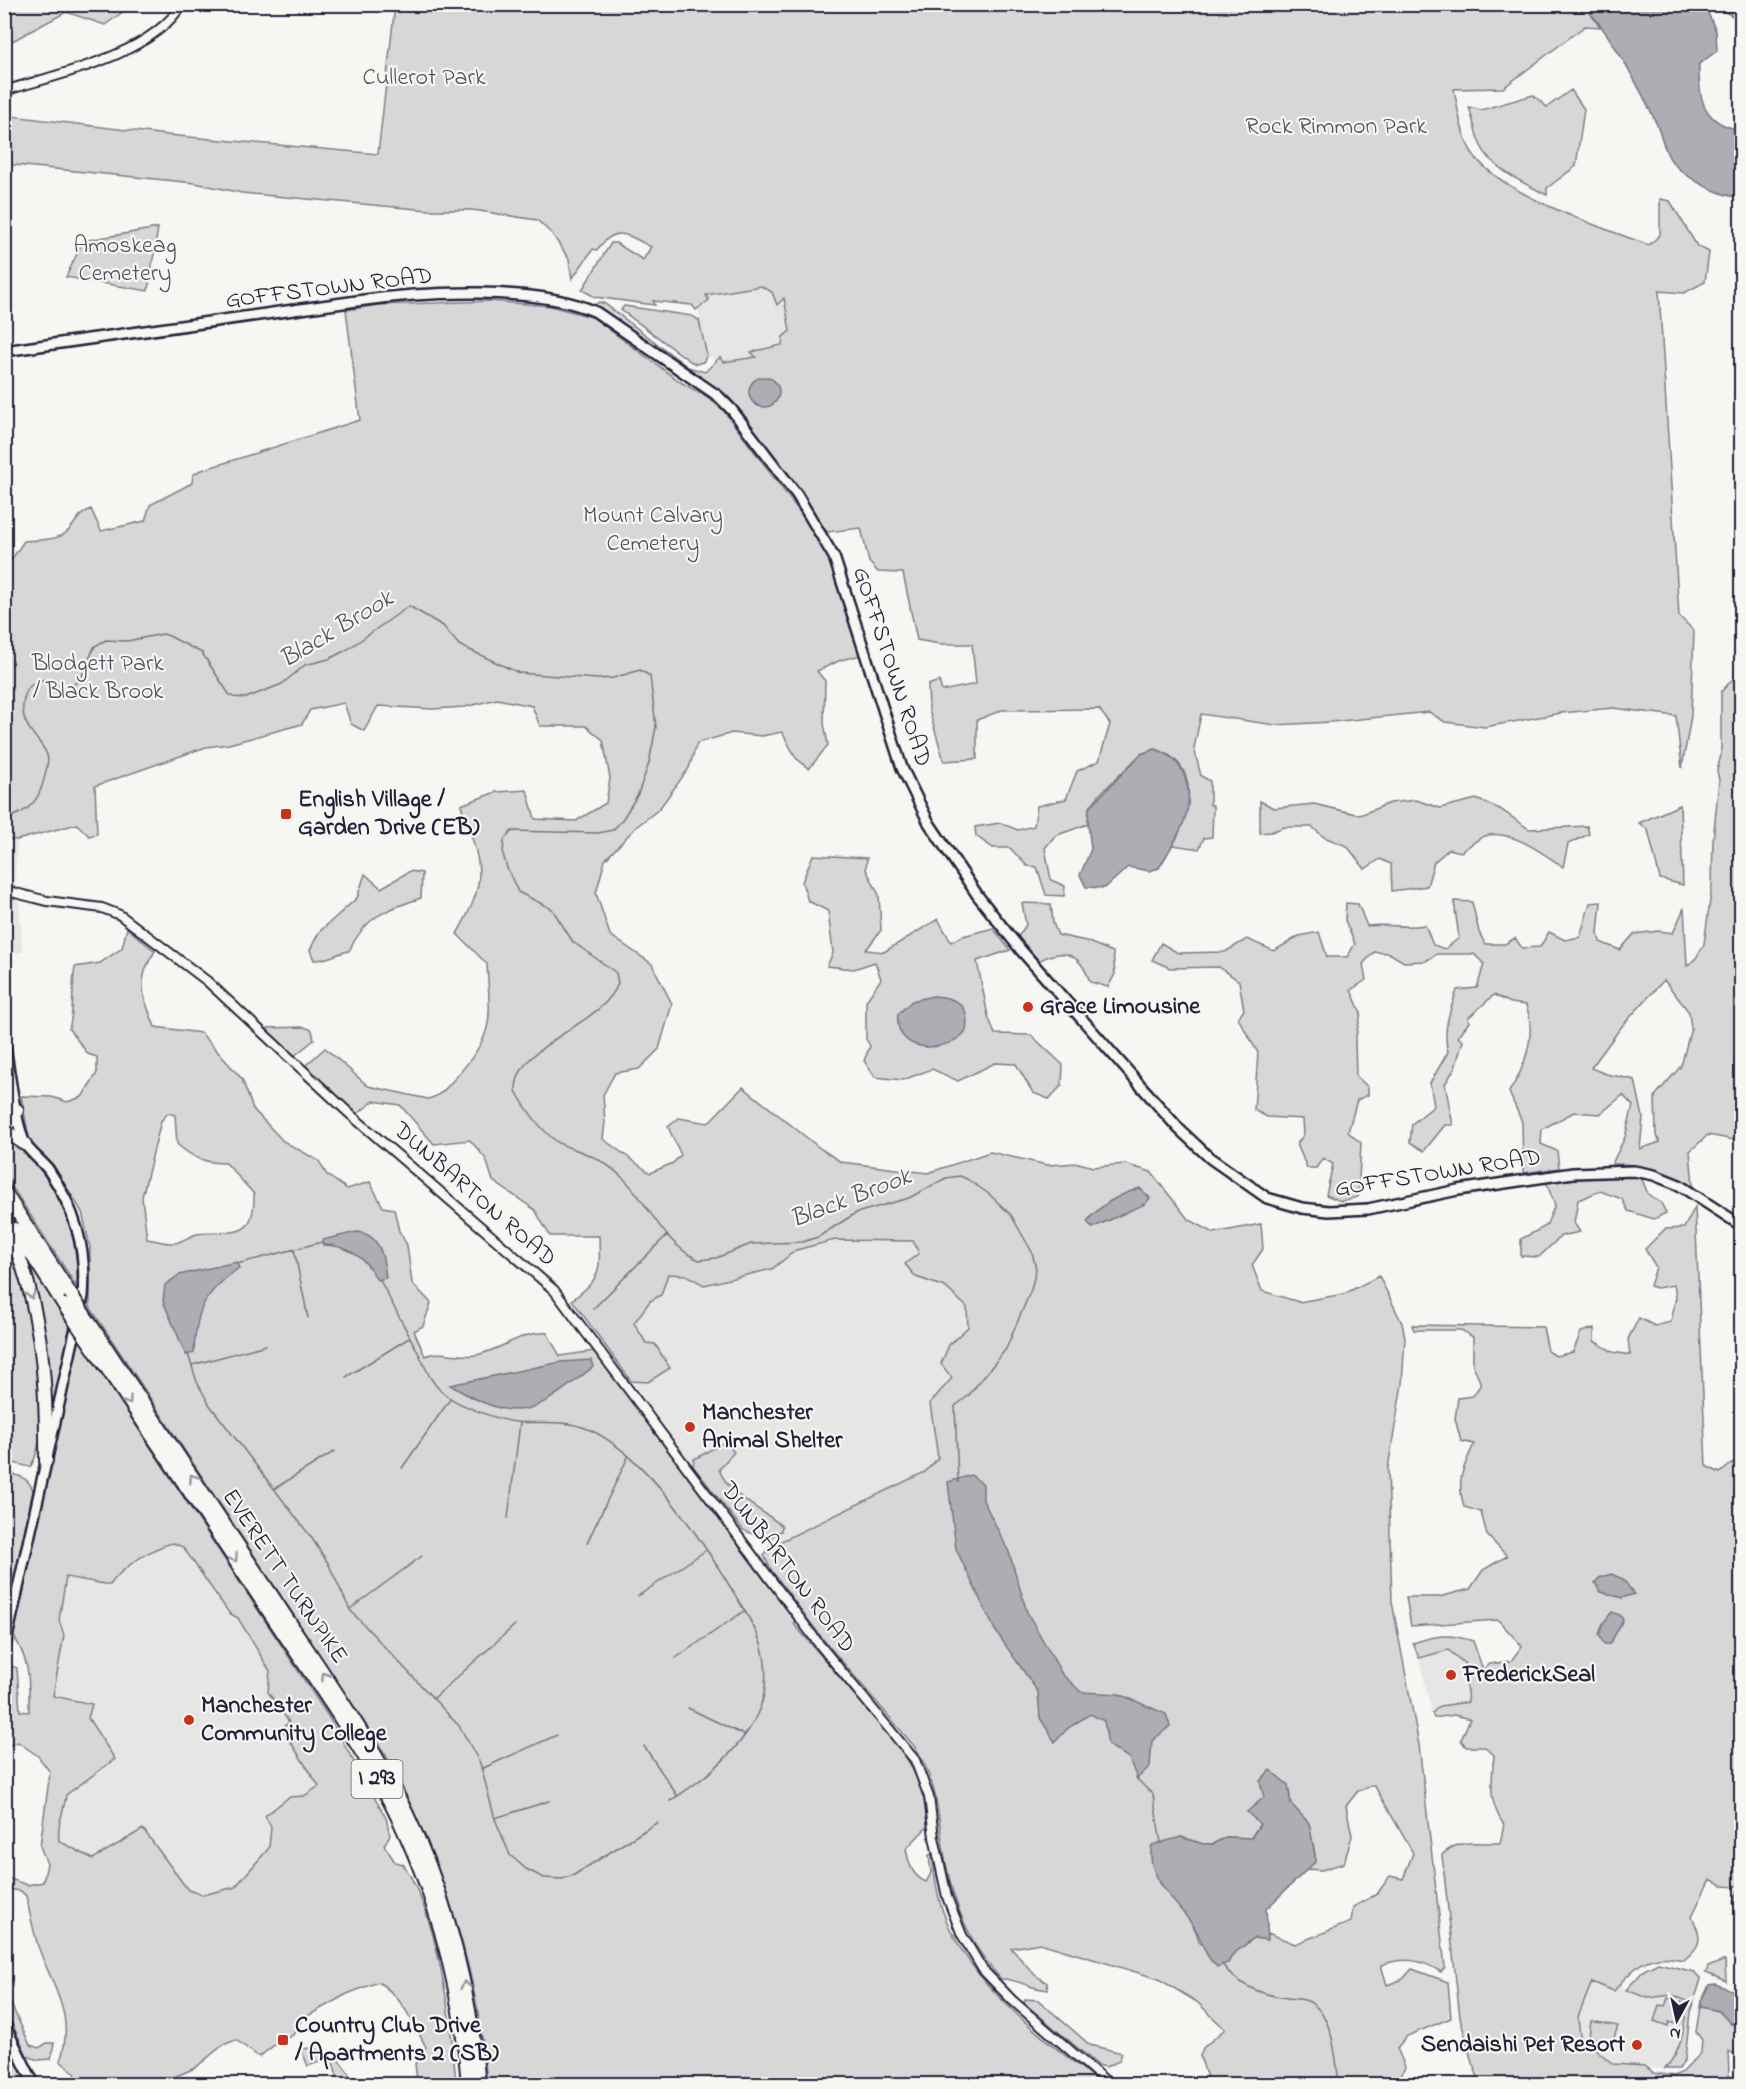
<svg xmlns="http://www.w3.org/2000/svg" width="1746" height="2089" viewBox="0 0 1746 2089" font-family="'Indie Flower',sans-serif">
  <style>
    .built { fill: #e6e6e4 }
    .green { fill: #d7d7d7; stroke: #7c7c89; stroke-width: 1.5; fill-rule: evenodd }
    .water { fill: #adadb3; stroke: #757583; stroke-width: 1.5 }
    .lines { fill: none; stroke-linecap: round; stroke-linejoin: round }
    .stream { stroke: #757583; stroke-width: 1.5 }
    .tertiary-casing { stroke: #22223b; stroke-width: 12 }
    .secondary-casing { stroke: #22223b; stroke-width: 14 }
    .motorway-casing { stroke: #22223b; stroke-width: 16 }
    .tertiary { stroke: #f6f6f2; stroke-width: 8 }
    .secondary { stroke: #f6f6f2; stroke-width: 9 }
    .motorway { stroke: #f6f6f2; stroke-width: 12 }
    .motorway-bridge-casing { stroke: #22223b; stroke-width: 16; stroke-linecap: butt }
    .motorway-bridge { stroke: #f6f6f2; stroke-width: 12 }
    .oneway { stroke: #9797a0 }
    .poi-dot { fill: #c8321e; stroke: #f6f6f2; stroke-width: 2 }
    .labels { text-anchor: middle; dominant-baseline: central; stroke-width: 4.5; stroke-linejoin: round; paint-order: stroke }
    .shield { fill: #f6f6f2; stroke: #626272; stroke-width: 1.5 }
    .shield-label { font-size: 22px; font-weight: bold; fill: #22223b }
    .park-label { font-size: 24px; fill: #4f4f62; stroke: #f6f6f2 }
    .street-label { font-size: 24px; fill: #22223b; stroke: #f6f6f2 }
    .poi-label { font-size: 24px; font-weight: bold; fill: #22223b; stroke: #f6f6f2; text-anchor: start }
    .water-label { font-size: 26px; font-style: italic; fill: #535365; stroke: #f6f6f2 }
  </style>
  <rect width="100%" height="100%" fill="#f6f6f2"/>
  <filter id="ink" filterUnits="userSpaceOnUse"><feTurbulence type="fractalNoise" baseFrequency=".0167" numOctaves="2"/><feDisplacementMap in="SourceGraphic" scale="12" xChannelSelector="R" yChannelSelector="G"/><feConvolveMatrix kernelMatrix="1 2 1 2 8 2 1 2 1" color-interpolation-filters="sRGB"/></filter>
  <g filter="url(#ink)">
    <!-- built -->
    <path class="built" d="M761,286L798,294L786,351L779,347L752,352L756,357L724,362L720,357L715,360L707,356L698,308L709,300L705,295Z
      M4,839L17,840L15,887L18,889L23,952L5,954Z
      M869,1221L911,1235L919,1253L906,1265L916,1277L945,1287L967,1307L968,1327L949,1345L952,1377L930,1403L938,1458L926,1472L769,1547L766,1540L781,1532L766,1512L743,1499L723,1481L719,1469L734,1452L727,1442L715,1445L707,1455L694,1459L693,1466L631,1381L648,1382L646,1343L634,1323L650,1301L661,1294L668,1274L686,1275L704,1285L772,1269L796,1250L830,1243Z
      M173,1543L183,1547L229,1613L237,1618L270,1671L269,1692L290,1722L319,1786L304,1796L289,1798L271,1827L269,1848L235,1887L203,1895L188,1890L143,1829L93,1859L58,1841L57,1824L64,1806L66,1795L115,1759L88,1718L53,1696L64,1635L59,1620L66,1577L110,1585L115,1577L162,1545Z
      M1448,1650L1464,1663L1468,1702L1440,1706L1432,1713L1419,1658Z
      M1591,1982L1614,1991L1618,1986L1648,1998L1672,1995L1687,2001L1685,2030L1677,2056L1665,2069L1613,2064L1580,2036L1578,2017Z"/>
    <!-- green -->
    <path class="green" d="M11,4H132V5L105,25L66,12L5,45V22Z
      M395,5H1588L1591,14L1600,27L1585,26L1503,88L1454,89C1458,110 1461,133 1471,151C1497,194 1603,228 1649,245L1660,235V199L1670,201L1697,246L1709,252L1705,282L1684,293L1659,291L1679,616L1694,631L1691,716L1682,768L1676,716L1613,708L1561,713L1485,727L1445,722L1429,712L1331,722L1275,725L1201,714L1194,748L1201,776L1210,781V805H1213L1212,837L1204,838L1199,849L1173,845C1191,812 1202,764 1155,749L1141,754L1100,794L1089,808L1088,824L1055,836L1045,848L1051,880L1065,886L1064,896L1046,895L1037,867L1027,866L1010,848H993L976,836L975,827L1000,823L1018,830L1034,826L1037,806L1066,799L1077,771L1099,761L1110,724L1099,709L1002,710L977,720V759L944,761L929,710L928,685L939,681L942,691L976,684L972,644H940L917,640L903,573L878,572L869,562L861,528L827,532L745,416L727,395L681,367L595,305L599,302L605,304L688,367L705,372L720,357L724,362L756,357L751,352L782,345L783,337L790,331L784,298L777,305L772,292L761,286L706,295L709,300L696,310L692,305L653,301L655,305L595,297L582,290L611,243H616L643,260L651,247C628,235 616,224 597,250L593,249L572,279L569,259L552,234L537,220L473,210H428L242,193L195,183L5,164L4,115L167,135L378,154Z
      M1571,90L1584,109L1576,166L1547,188V195C1524,183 1491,169 1480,144C1475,132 1473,119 1469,107L1481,110L1533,95L1547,107Z
      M158,228L148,291L66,277L83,241Z
      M490,301L550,306L592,317L682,383L704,395L723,410L820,539L829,558L861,655L841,660L817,671L825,681L824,723L828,745L809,769L796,758L782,732L762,736L732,733L697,743L689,768L659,809L636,827L605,860L596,893L610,935L652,964L672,1004L659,1049L639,1069L615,1073L603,1095L605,1122L603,1139L650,1173L673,1163L681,1155L668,1127L679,1118L708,1123L743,1087L821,1149L841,1162L928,1173L990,1152L1047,1165L1079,1163L1093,1167L1125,1164L1151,1172L1188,1219L1214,1233L1261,1224L1263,1249L1252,1265L1262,1291L1299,1302L1344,1294L1379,1276L1402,1323L1405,1338L1402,1384L1388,1468L1392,1602L1419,1745L1445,1967L1441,1972C1421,1959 1403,1957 1381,1965L1387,1985L1403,1979L1412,1969L1448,1982L1451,2018L1407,2036L1397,2048L1405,2067L1398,2084H1209L1200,2056L1203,2048L1225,2029L1197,2002L1159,1979L1040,1943L1011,1948L1035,1975L1047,1983L1048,1989C1034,1991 1020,1979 1001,1979C972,1949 954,1905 946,1864C937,1818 941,1788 914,1746L822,1638L772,1571L764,1556L769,1547L925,1472L938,1458L930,1403L952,1378L941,1364L949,1345L968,1327L967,1307L945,1287L916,1277L905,1264L919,1253L913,1241L835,1240L796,1250L772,1269L704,1285L686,1275L668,1274L661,1295L650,1301L634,1323L646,1343L655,1344L670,1368L648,1382L631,1381L572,1300C602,1278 600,1271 599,1236H550L535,1210L493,1181L486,1159L470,1140L434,1144L400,1105L374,1101L357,1114L305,1066L325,1048L368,1086L428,1099C441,1096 448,1086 457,1076C496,1032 490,1020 487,964L457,934C490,877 481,865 461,805L496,792L527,790L535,819L576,821L606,803L610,778L603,740L586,726H540L532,706L497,699L465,707L433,709L378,706L364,731L351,724L344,703L310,710L302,724L229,744L206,747L95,786L97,834L89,836L77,824L17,840L5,839V562L12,559L24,541C37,540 57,541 67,532C78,522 75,516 91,509L101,531L145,521L150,505L192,483L193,475L199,471L360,420L346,310L378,305ZM1288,1785L1291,1804L1309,1823L1316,1861L1307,1869L1322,1870L1344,1863L1352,1836L1346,1806L1358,1791L1374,1785L1413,1853L1403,1879L1390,1876L1377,1894L1353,1907L1351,1922L1295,1944L1268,1933L1267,1940L1254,1938L1233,1954L1228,1963L1199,1942C1196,1921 1173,1901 1160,1883L1181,1837L1203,1844H1213L1226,1837L1251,1838L1260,1824L1264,1797Z
      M624,306L692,316L699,320L707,356L703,362L696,364L690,361L621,310Z
      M1738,673H1741L1742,1079L1737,1084L1741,1087V1141L1708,1135L1690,1151L1693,1186C1666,1172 1642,1163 1612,1164L1625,1137L1633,1106L1623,1095L1600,1114L1574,1112L1542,1129L1541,1144L1557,1151L1559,1168L1523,1173L1522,1122L1509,1092C1525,1068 1537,1034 1526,1005L1511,1003L1494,995L1468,1018L1469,1022L1458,1037L1463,1041L1455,1068L1445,1084L1453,1125H1445L1424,1151L1410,1142L1412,1124L1434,1106L1430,1083L1448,1052C1442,1031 1450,1010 1457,990L1477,988L1484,964L1474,954H1437L1426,961L1404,962L1389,953L1374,952L1363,964L1366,980L1351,990L1361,1013L1355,1041L1356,1076L1368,1087V1095L1357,1100L1348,1132L1361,1143L1358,1197L1341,1201L1326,1195L1333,1164L1323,1158L1316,1168H1307L1297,1144L1304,1134L1303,1119L1267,1117L1254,1110L1258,1053L1238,1018L1244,1010L1239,981L1219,967L1170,968L1152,960L1161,943L1178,953L1225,952L1247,939L1274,951L1299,936L1319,932L1327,957H1347L1355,944L1345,920L1346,903L1358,904L1367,926C1390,923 1403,929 1425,925L1433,945L1445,949L1459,938L1454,901L1472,902L1479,932L1485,944H1505L1515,938L1522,948L1540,947L1549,932L1565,940L1580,937L1590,903L1601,902L1598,933L1600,942L1620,950L1634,934L1659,931L1673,933L1684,908L1687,966L1696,958L1704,944L1712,886L1713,841L1719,780L1717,771L1721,755V692ZM1664,980L1689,1012L1691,1028L1681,1066L1655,1096L1656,1136L1660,1142L1640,1149L1643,1117L1635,1080L1606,1074L1591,1068L1622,1026Z
      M1476,799L1500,809L1529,829L1587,826L1589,834L1568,844L1563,867C1544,854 1510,828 1485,836C1477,839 1468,847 1461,852L1449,849L1434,862L1427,886L1392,891L1391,864L1380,859L1365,869L1347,846L1324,837L1312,827H1284L1271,832L1260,833V801L1274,808L1314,804L1360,815L1390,803L1416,800L1440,808Z
      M1680,805L1683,885L1660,879L1648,830L1639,823Z
      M813,855L867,858L866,869L879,895L881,930L866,950L884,952L938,919L951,942L963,936L993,928L1010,950L977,961L988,1016L995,1034L1031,1035L1063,1065L1062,1085L1049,1099L1033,1093L1016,1064L995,1063L958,1081L932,1069L903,1080L875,1077L864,1061L870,1046L866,1039V1001L881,979L875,962L854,969L827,966L833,953L828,911L808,901L802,882Z
      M410,871L422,873L421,898C386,910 366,915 349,951C337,953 325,961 314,960L310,950L319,932L357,898L365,874L381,888Z
      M1022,903L1051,904L1053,923L1058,935L1086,941L1113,952L1115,974L1108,987L1090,982C1081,955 1065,946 1039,961L1018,937L1026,925Z
      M127,928L155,951C135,981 143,996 155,1027L201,1033L242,1079L253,1109L283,1141L319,1161L327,1175L347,1189L370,1182L383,1207L394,1209L399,1231L407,1245L412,1283L431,1303L423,1326L414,1331L425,1356C440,1349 459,1358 476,1355C502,1350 521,1331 547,1333L560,1356L594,1351L796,1622L794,1624L901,1749C919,1778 925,1793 928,1826L906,1849C909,1864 912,1876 926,1882L931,1873L929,1855L932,1854C934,1873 936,1891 942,1909C967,1984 1042,2036 1101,2084H487C479,1968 441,1860 387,1757L90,1307V1247L82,1212L54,1166L30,1143L21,1096L52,1097L67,1102L82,1097L97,1073V1057L88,1054L69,1029C75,1008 71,987 75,967L100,963L122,948ZM168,1113L175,1115L177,1144C192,1158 206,1163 226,1163L254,1194C255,1245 229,1228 197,1234C190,1236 183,1241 175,1243C167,1244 156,1240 147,1239L142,1197L161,1121Z
      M304,1027L312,1030L314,1040L294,1056L267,1032L268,1028Z
      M4,1136C53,1171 80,1226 77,1287L5,1176Z
      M1617,1175L1641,1177L1648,1194L1661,1203L1666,1213L1654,1219L1628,1211L1622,1199L1600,1191L1578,1200L1574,1223L1580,1232L1561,1236L1539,1257L1521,1256V1239L1546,1226L1555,1205L1546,1182Z
      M1695,1207L1706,1466L1720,1473L1735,1461L1741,1452V1906L1733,1903L1739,1886L1722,1885L1710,1879L1692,1916C1701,1938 1704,1944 1684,1960C1649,1951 1635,1965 1614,1991L1592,1982L1578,2017L1580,2036L1613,2064L1645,2066L1654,2073L1674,2076L1683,2072L1701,2053L1702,2040L1696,2032L1701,2001V2007L1719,2011L1731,2024H1741V2057L1728,2051L1729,2076L1734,2077L1741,2073V2084H1481L1472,2063L1460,2017L1442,1855C1458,1838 1478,1844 1500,1843L1504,1825C1487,1800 1492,1783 1494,1755L1485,1747H1466L1461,1740L1470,1719L1454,1715L1434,1718L1432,1713L1440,1706L1468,1702L1464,1663L1448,1650L1419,1658L1413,1643C1437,1635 1448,1633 1473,1641L1483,1670L1490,1664L1511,1661L1522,1646L1498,1620L1411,1626L1406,1597H1439L1470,1589L1483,1570L1507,1556L1487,1535L1481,1512L1464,1507C1456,1479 1463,1469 1474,1444L1461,1441L1455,1419L1458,1398L1473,1396L1481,1384L1473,1365V1337L1461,1330H1414L1412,1325L1543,1327L1548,1351L1556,1356L1573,1352L1581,1332L1594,1328V1341L1613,1352L1630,1355L1628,1339L1639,1318L1655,1326L1671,1322L1676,1297L1674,1285L1657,1288L1650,1286L1656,1267L1645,1249L1665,1229L1684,1228Z
      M4,1234C29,1276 58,1427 30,1467L5,1461Z
      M26,1256L71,1324L50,1425L23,1257Z
      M79,1339L328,1716L386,1818L390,1835L384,1845L395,1862L403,1864C439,1918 451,2020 456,2084H413L417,2080L415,2064L426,2047C413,2023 402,1996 378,1982L347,1994L302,2019L293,2035L277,2043L259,2057L236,2040L223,2045L195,2068L158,2084H82L74,2072L60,2061C76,2016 53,1988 38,1946C33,1930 30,1913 26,1896L21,1891L5,1889V1877L27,1885L43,1882L47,1864L40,1846L50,1772L38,1756L18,1742L5,1747L4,1673L8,1665L17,1668L20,1711L29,1712C29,1680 31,1663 13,1635ZM173,1543L183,1547L229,1613L238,1618L270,1671L268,1692L289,1722L282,1729L319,1786L304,1796L289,1797L265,1816L271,1827L269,1848L235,1887L203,1895L188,1890L143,1829L93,1859L59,1841C57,1822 64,1813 66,1795L115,1759L88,1718L92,1704L53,1696L64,1635L59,1620L66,1577L110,1585C121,1568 153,1547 173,1543Z
      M726,1442L734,1452L719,1469C729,1497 761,1508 782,1526L781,1531L766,1540L743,1530L693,1466L694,1459C707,1454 713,1446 726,1442Z
      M5,1472C17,1475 29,1477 33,1491L5,1623Z
      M1725,1960L1726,1981L1706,1973L1708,1967Z
      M1658,1963L1694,1972L1701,1979L1690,2012L1685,2059L1679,2069H1665C1683,2048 1684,2027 1687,2001L1672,1995L1648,1998L1626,1990L1644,1970Z
      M4,1989L30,2045L39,2048L47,2043H54L51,2059L38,2060L27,2056L5,2008Z
      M1668,1998L1686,2004L1679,2025L1669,2022L1668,2026L1654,2021L1659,2005L1665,2006Z
      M1025,1999L1038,2000L1090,2045L1122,2053L1119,2061L1106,2067L1098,2065L1024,2003Z
      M1591,2021L1618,2026L1612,2043L1589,2036Z
      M4,2036L24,2077L13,2081L5,2053Z
      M312,2048C334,2053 346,2063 353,2084H340L333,2063L327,2059L308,2066L301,2049Z"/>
    <!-- water -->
    <path class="water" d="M1588,5H1741V21L1713,5L1709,6L1708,13L1716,31L1717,51L1699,64C1698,99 1703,124 1741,130V198C1720,196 1687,179 1673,163C1663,151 1663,138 1657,125C1644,95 1612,37 1591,14Z
      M749 392a15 15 0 1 1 30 0a15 15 0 1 1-30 0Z
      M1155,749C1167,753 1178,761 1183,773C1199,809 1177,837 1159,868L1149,871L1128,867L1105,888L1086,887L1080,875L1091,849L1088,824L1089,808L1141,754Z
      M933,996C956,997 971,1005 966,1031C946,1055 893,1054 898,1014L912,1001Z
      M1140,1188L1150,1198L1145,1204L1092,1228L1087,1221C1102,1204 1118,1195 1140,1188Z
      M357,1232C381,1234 384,1259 386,1278L377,1280C366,1258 349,1245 323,1245L322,1240Z
      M236,1262L239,1268C203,1294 196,1309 194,1353L186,1355L163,1301L165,1285L179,1275Z
      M591,1360L593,1367C534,1413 520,1427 450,1385L561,1362Z
      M971,1475L983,1484V1500L1009,1552L1027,1612L1062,1674L1081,1692L1119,1694L1166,1714L1170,1726L1152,1741L1150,1766L1137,1779L1129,1758L1108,1745L1104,1721L1090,1714L1068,1728L1055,1742L1040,1718L1038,1692L995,1630L956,1549L948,1482Z
      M1611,1574L1623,1579L1634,1594L1622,1598L1601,1592L1595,1583L1599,1578Z
      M1612,1612L1620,1615L1623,1620L1610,1644H1604L1599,1635L1603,1623Z
      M1270,1770L1288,1785L1291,1804L1309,1823L1316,1861L1266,1909L1268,1940L1254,1938L1233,1954L1228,1963L1217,1967C1203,1954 1204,1944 1196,1930C1180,1904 1144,1878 1152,1845L1181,1837L1203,1844H1213L1226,1837L1251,1838L1260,1824L1247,1812L1264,1797L1260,1781Z
      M1715,1984L1732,1990L1738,2008L1741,2009V2024H1731L1719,2011L1701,2007V2001L1709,1985Z"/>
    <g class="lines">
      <!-- stream -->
      <path class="stream" d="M4,819C37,811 43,791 48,760C47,741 14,728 25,695C28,686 33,682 42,680C50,681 56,687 65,687C85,686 87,659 95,646L106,640L127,641L163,634L169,636L202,653L229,694L233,697L246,698L282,684L305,665L329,659L348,649L409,606L443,626L459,645L519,673L597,679L613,678L640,670L650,676L656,727L649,763L638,794L622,820L613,830L598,833L512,831L504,840L503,854L507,868L518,892L552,909L573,942L611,969L616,973L618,983C605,1025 514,1043 516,1091C525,1108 540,1129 556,1141C563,1147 573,1148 582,1152C598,1158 612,1167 624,1179C650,1205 663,1244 699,1260L716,1258L751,1244L802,1242L818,1237L856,1213L909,1198L946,1178L960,1176L967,1179L989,1194L1011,1215L1032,1252L1036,1269L1031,1290L1006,1349L968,1396L955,1406L958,1482
        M294,1249L308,1318
        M237,1264L322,1242
        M380,1280C393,1306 407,1331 420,1356C426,1369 431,1382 441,1391C453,1404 498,1420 516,1422C540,1424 564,1419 588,1429C646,1454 702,1540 734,1593C743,1609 754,1624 760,1641C766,1658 767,1677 764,1694C754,1741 708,1777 670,1801
        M593,1309L667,1235
        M188,1354L197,1382L209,1404L311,1537L328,1563L350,1610L460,1727L480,1763L495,1819L510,1855L526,1869L544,1878L562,1879L574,1875L658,1822
        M192,1365L266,1345
        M346,1377L409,1338
        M402,1468L451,1398
        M274,1489L335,1451
        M508,1518L520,1423
        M587,1543L628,1457
        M638,1596L705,1551
        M350,1609L422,1556
        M676,1658L744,1611
        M434,1698L515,1625
        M688,1708L744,1735
        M644,1746L677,1795
        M481,1769L557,1735
        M1136,1778L1153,1795L1161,1843
        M495,1818L549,1801
        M1222,1964C1237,1985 1262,1995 1287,1998C1297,1999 1306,1998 1314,2005C1334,2021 1336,2061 1339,2084"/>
      <!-- tertiary casing -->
      <g class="tertiary-casing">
        <path id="tertiary" d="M4,91C59,74 152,55 182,4
          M4,890L47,901L102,908L120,915L207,981L351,1115L554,1290L819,1644L915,1760L929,1797L934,1837L947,1897L962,1935L983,1970L1012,2000L1109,2084"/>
      </g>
      <!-- secondary casing -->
      <g class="secondary-casing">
        <path id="secondary" d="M4,351L357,301C420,292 538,285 596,312L718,396L732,410L797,495L834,557L902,768L929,823L978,896L1020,949L1179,1129L1210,1158L1267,1198L1302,1208L1329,1211L1368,1209L1458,1190L1573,1173L1634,1171L1654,1175L1679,1185L1742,1226
          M4,1041C10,1074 13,1110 24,1142C27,1150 42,1161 48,1169C75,1209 87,1248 83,1296L4,1651
          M4,2024L34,2084"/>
      </g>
      <!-- motorway casing -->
      <g class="motorway-casing">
        <path id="motorway" d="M4,1125L14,1119L17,1110
          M4,1130L25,1144
          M4,1191L70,1293
          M4,1220C41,1297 47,1377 46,1461
          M15,1229L64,1305
          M104,1344C160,1428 216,1513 273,1597C319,1668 370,1737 407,1814C448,1899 470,1991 479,2084
          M96,1352C154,1438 212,1525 269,1612C307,1669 348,1726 382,1787C432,1878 460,1981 468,2084"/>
      </g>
      <!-- tertiary -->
      <use href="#tertiary" class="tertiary"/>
      <!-- secondary -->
      <use href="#secondary" class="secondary"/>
      <!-- motorway -->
      <use href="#motorway" class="motorway"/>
      <!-- motorway-bridge casing -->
      <g class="motorway-bridge-casing">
        <path id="motorway-bridge" d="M70,1293L104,1344
          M64,1305L96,1352"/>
      </g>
      <!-- motorway-bridge -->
      <use href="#motorway-bridge" class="motorway-bridge"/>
    </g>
    <!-- one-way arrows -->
    <defs><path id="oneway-chevron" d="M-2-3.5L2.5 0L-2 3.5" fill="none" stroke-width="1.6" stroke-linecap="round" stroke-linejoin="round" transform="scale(1.5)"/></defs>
    <g class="oneway">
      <use href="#oneway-chevron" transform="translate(31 1295) rotate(74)"/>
      <use href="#oneway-chevron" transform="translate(128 1401) rotate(56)"/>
      <use href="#oneway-chevron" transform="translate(193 1478) rotate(-124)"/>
      <use href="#oneway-chevron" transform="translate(234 1558) rotate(56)"/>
      <use href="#oneway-chevron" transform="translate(325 1676) rotate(-124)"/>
      <use href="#oneway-chevron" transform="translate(465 1985) rotate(-102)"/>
    </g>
  </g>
  <!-- markers -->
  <g class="poi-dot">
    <rect x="280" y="808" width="12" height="12" rx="3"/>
    <circle cx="1028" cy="1007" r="6"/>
    <circle cx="690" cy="1427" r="6"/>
    <circle cx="1451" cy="1675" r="6"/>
    <circle cx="189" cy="1720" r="6"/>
    <rect x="277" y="2034" width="12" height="12" rx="3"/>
    <circle cx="1637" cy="2045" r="6"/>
  </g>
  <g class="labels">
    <!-- shield labels -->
    <rect class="shield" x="351.5" y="1760" width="51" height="38" rx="4.5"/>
    <g class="shield-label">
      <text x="377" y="1779">I 293</text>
    </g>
    <!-- park labels -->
    <g class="park-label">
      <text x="424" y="78">Cullerot Park</text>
      <text x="1336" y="127">Rock Rimmon Park</text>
      <text x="125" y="246">Amoskeag<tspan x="125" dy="28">Cemetery</tspan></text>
      <text x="653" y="516">Mount Calvary<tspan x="653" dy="28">Cemetery</tspan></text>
      <text x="98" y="664">Blodgett Park<tspan x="98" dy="28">/ Black Brook</tspan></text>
    </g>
    <!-- street labels -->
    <g class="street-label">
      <text transform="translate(329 289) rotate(-7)">GOFFSTOWN ROAD</text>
      <text transform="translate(891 667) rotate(72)">GOFFSTOWN ROAD</text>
      <text transform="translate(1438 1174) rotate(-9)">GOFFSTOWN ROAD</text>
      <text transform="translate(474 1195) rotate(41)">DUNBARTON ROAD</text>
      <text transform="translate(787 1568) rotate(53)">DUNBARTON ROAD</text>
      <text transform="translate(284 1577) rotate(56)">EVERETT TURNPIKE</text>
    </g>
    <!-- poi labels -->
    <g class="poi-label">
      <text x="298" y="800">English Village /<tspan x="298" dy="28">Garden Drive (EB)</tspan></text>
      <text x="1040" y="1007">Grace Limousine</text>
      <text x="702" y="1413">Manchester<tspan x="702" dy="28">Animal Shelter</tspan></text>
      <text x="1463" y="1675">FrederickSeal</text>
      <text x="201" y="1706">Manchester<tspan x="201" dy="28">Community College</tspan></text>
      <text x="295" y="2026">Country Club Drive<tspan x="295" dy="28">/ Apartments 2 (SB)</tspan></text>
      <text x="1625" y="2045" text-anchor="end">Sendaishi Pet Resort</text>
    </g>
    <!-- water labels -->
    <g class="water-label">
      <text transform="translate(337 630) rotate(-31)">Black Brook</text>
      <text transform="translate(851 1199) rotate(-21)">Black Brook</text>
    </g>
  </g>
  <!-- margin -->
  <rect width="1746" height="2089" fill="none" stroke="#f6f6f2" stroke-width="24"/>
  <rect x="12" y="12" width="1722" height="2065" fill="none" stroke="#22223b" stroke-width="2" filter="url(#ink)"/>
  <!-- north arrow -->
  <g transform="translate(1677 2020) rotate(188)" stroke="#f6f6f2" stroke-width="4.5" paint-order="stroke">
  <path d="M0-4.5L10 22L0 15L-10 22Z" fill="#22223b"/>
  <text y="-9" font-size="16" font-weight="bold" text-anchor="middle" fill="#22223b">N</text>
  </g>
</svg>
